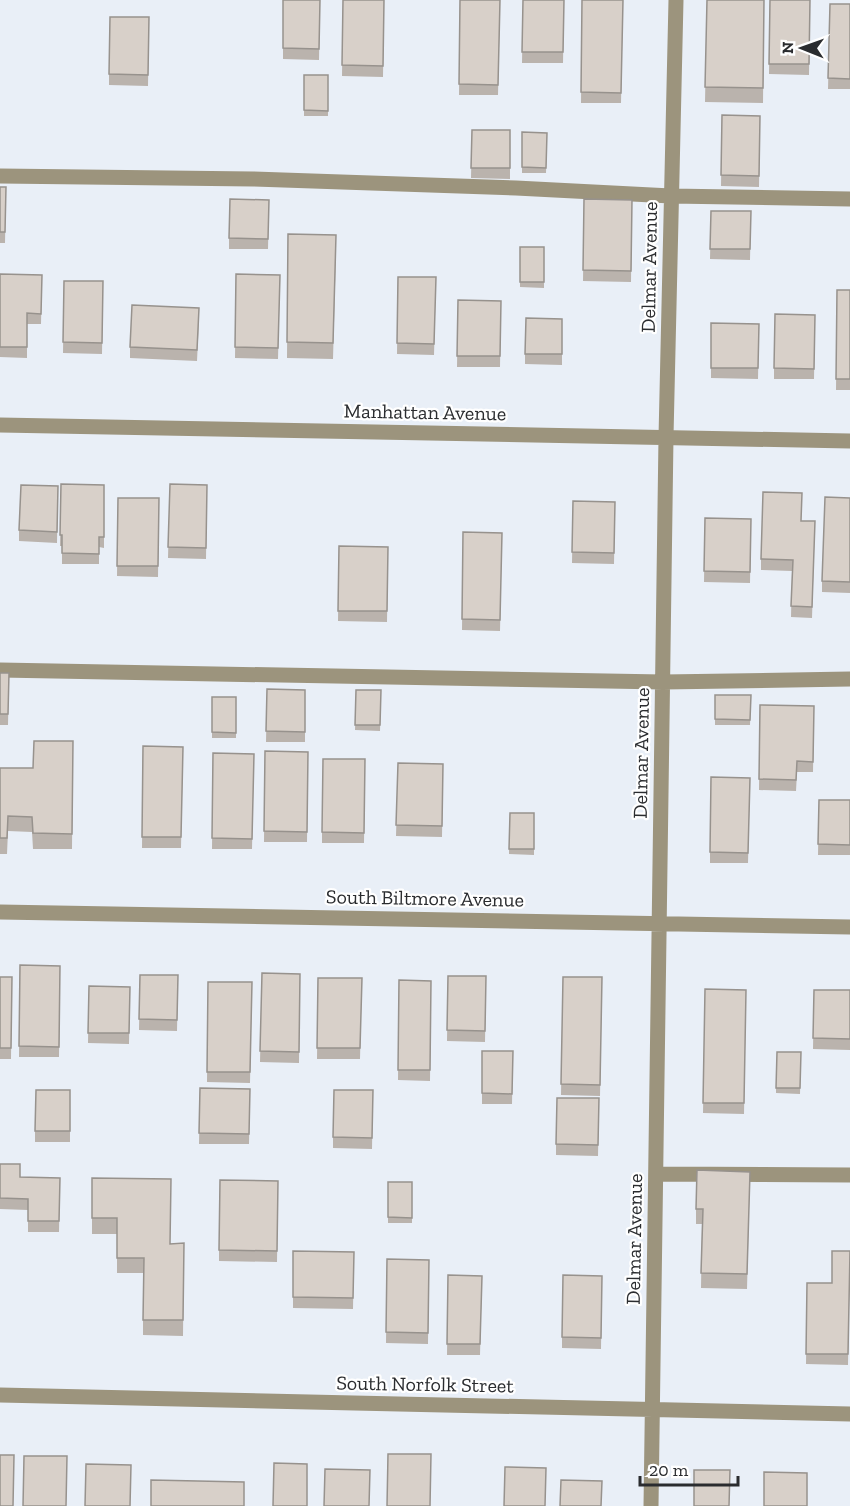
<svg xmlns="http://www.w3.org/2000/svg" width="850" height="1506" viewBox="0 0 850 1506" font-family="'Zilla Slab',serif">
  <style>
    .lines { fill: none; stroke-linecap: round; stroke-linejoin: round }
    .minor { stroke: #9c947d; stroke-width: 15 }
    .wall { fill: #bab3ad }
    .building { fill: #d8d0c9; stroke: #97928d; stroke-width: 1.5 }
    .labels { text-anchor: middle; dominant-baseline: central; stroke-width: 4.5; stroke-linejoin: round; paint-order: stroke }
    .street-label { font-size: 20px; fill: #2a2c2f; stroke: #fff }
  </style>
  <rect width="100%" height="100%" fill="#e9eff7"/>
  <g class="lines">
    <!-- minor -->
    <path class="minor" d="M0,176L253,179L516,188L671,196L850,199
      M0,425L850,441
      M0,670L663,682L850,679
      M0,912L850,927
      M656,1174L850,1175
      M0,1395L850,1414
      M651,1506L666,437L676,0"/>
  </g>
  <!-- wall -->
  <path class="wall" d="M283,0H320L319,60L283,59Z
    M343,0H384L383,77L342,76Z
    M460,0H500L498,95H459Z
    M523,0H564L563,63H522Z
    M582,0H623L621,103H581Z
    M707,0H764L763,103L705,102Z
    M770,0H810L809,75L769,74Z
    M830,4H850V89H828Z
    M149,17L148,86L109,85V74Z
    M328,75V116H304V110Z
    M722,115L760,116L759,187L721,186Z
    M472,130H510V179L471,178Z
    M522,132L547,133L546,173H522Z
    M0,187H6L5,243H0Z
    M584,199L632,200L631,282L583,281Z
    M269,200L268,249H229V238Z
    M711,211H751L750,260L710,259Z
    M288,234L336,251L333,359L287,358Z
    M544,247V288L520,287V282Z
    M0,274L42,275L41,324H27V358L0,357Z
    M236,274L280,275L278,359L235,358Z
    M398,277H436L434,355L397,354Z
    M64,281H103L102,354L63,353Z
    M837,290H850V390H836Z
    M458,300L501,301L500,367H457Z
    M815,315L814,379H774V368Z
    M199,319L197,361L130,358V347Z
    M562,319V365L525,364V354Z
    M711,323L759,324L758,379L711,378Z
    M61,484L104,485V548L99,547V564H62V546H60Z
    M170,484L207,485L206,559L168,558Z
    M58,486L57,543L19,541V530Z
    M118,498H159L158,577L117,576Z
    M850,498V593L822,592V581Z
    M573,501L615,502L614,564L572,563Z
    M705,518L751,519L750,583L704,582Z
    M802,521H815L812,618L791,617L792,571L761,570V559Z
    M463,532L502,533L500,631L462,630Z
    M339,546L388,547L387,622L338,621Z
    M0,673H9L8,725H0Z
    M267,689L305,690V742H266Z
    M356,690H381L380,731L355,730Z
    M751,695L750,725H715V719Z
    M212,697H236V738H212Z
    M760,705L814,706L813,772H797L796,791L759,790Z
    M73,741L72,849H33L32,832L8,831L7,854H0V768H33Z
    M143,746L183,747L181,848H142Z
    M265,751L308,752L307,842H264Z
    M213,753L254,754L252,849H212Z
    M365,759L364,843H322V832Z
    M398,763L443,764L442,837L396,836Z
    M750,778L748,863H710V852Z
    M819,800H850V855H818Z
    M534,813V855L509,854V849Z
    M20,965L60,966L59,1057H19Z
    M262,973L300,974L299,1063L260,1062Z
    M140,975H178L177,1031L139,1030Z
    M448,976H486L485,1042L447,1041Z
    M0,977H12L11,1059H0Z
    M563,977H602L600,1096L561,1095Z
    M318,978H362L360,1059H317Z
    M399,980L431,981L430,1081L398,1080Z
    M208,982H252L250,1083L207,1082Z
    M89,986L130,987L129,1044L88,1043Z
    M705,989L746,990L744,1114L703,1113Z
    M814,990H850V1050L813,1049Z
    M482,1051H513L512,1104H482Z
    M801,1052L800,1094L776,1093V1088Z
    M200,1088L250,1089L249,1144H199Z
    M70,1090V1142H35V1131Z
    M373,1090L372,1149L333,1148V1137Z
    M599,1098L598,1156L556,1155V1144Z
    M0,1164L20,1177L60,1178L59,1232H28V1210L0,1209Z
    M750,1172L747,1289L701,1288L702,1224H696V1209Z
    M92,1178L170,1244L184,1243L183,1336L143,1335V1273H117V1234H92Z
    M278,1181L277,1262L219,1261V1250Z
    M412,1182V1223H388V1217Z
    M293,1251L354,1252L353,1309L293,1308Z
    M850,1251L848,1365L806,1364L807,1283H832Z
    M387,1259L429,1260L428,1344L386,1343Z
    M448,1275L482,1276L480,1355H447Z
    M602,1276L601,1349L562,1348V1337Z"/>
  <!-- building -->
  <path class="building" d="M283,0H320L319,49L283,48Z
    M343,0H384L383,66L342,65Z
    M460,0H500L498,85L459,84Z
    M523,0H564L563,52H522Z
    M582,0H623L621,93L581,92Z
    M707,0H764L763,88L705,87Z
    M770,0H810L809,64H769Z
    M830,4H850V79L828,78Z
    M110,17H149L148,75L109,74Z
    M304,75H328V111L304,110Z
    M722,115L760,116L759,176L721,175Z
    M472,130H510V168H471Z
    M522,132L547,133L546,168L522,167Z
    M0,187H6L5,232H0Z
    M230,199L269,200L268,239L229,238Z
    M584,199L632,200L631,271L583,270Z
    M711,211H751L750,249H710Z
    M288,234L336,235L333,343L287,342Z
    M520,247H544V282H520Z
    M0,274L42,275L41,314L27,313V347H0Z
    M236,274L280,275L278,348L235,347Z
    M398,277H436L434,344L397,343Z
    M64,281H103L102,343L63,342Z
    M837,290H850V379H836Z
    M458,300L501,301L500,356H457Z
    M132,305L199,308L197,350L130,347Z
    M775,314L815,315L814,369L774,368Z
    M526,318L562,319V354H525Z
    M711,323L759,324L758,368H711Z
    M61,484L104,485V537H99V554L62,553V535H60Z
    M170,484L207,485L206,548L168,547Z
    M21,485L58,486L57,532L19,530Z
    M763,492L802,493L801,521H815L812,607L791,606L793,560L761,559Z
    M825,497L850,498V582L822,581Z
    M118,498H159L158,566H117Z
    M573,501L615,502L614,553L572,552Z
    M705,518L751,519L750,572L704,571Z
    M463,532L502,533L500,620L462,619Z
    M339,546L388,547L387,611H338Z
    M0,673H9L8,714H0Z
    M267,689L305,690V732L266,731Z
    M356,690H381L380,725H355Z
    M715,695H751L750,720L715,719Z
    M212,697H236V733L212,732Z
    M760,705L814,706L813,762L797,761L796,780L759,779Z
    M34,741H73L72,834L33,833L32,817L8,816L7,838H0V768H33Z
    M143,746L183,747L181,837H142Z
    M265,751L308,752L307,832L264,831Z
    M213,753L254,754L252,839L212,838Z
    M323,759H365L364,833L322,832Z
    M398,763L443,764L442,826L396,825Z
    M711,777L750,778L748,853L710,852Z
    M819,800H850V845L818,844Z
    M510,813H534V849H509Z
    M20,965L60,966L59,1047L19,1046Z
    M262,973L300,974L299,1052L260,1051Z
    M140,975H178L177,1020L139,1019Z
    M448,976H486L485,1031L447,1030Z
    M0,977H12L11,1048H0Z
    M563,977H602L600,1085L561,1084Z
    M318,978H362L360,1048H317Z
    M399,980L431,981L430,1070H398Z
    M208,982H252L250,1072H207Z
    M89,986L130,987L129,1033H88Z
    M705,989L746,990L744,1103H703Z
    M814,990H850V1039L813,1038Z
    M482,1051H513L512,1094L482,1093Z
    M777,1052H801L800,1088H776Z
    M200,1088L250,1089L249,1134L199,1133Z
    M36,1090H70V1131H35Z
    M334,1090H373L372,1138L333,1137Z
    M557,1098H599L598,1145L556,1144Z
    M0,1164H20V1177L60,1178L59,1221H28V1199L0,1198Z
    M697,1170L750,1172L747,1274L701,1273L703,1209H696Z
    M92,1178L171,1179L170,1244L184,1243L183,1320H143L144,1258H117V1218H92Z
    M220,1180L278,1181L277,1251L219,1250Z
    M388,1182H412V1218L388,1217Z
    M293,1251L354,1252L353,1298L293,1297Z
    M832,1251H850L848,1354H806L807,1283H832Z
    M387,1259L429,1260L428,1333L386,1332Z
    M448,1275L482,1276L480,1344H447Z
    M563,1275L602,1276L601,1338L562,1337Z
    M388,1454H431L430,1506H387Z
    M0,1455H14L13,1506H0Z
    M24,1456H67L66,1506H23Z
    M274,1463L307,1464V1506H273Z
    M86,1464L131,1465L130,1506H85Z
    M505,1467L546,1468L545,1506H504Z
    M325,1469L370,1470L369,1506H324Z
    M694,1470H730L729,1506H694Z
    M764,1472L807,1473V1506H764Z
    M151,1480L244,1482V1506H151Z
    M561,1480L602,1481L601,1506H560Z"/>
  <g class="labels">
    <!-- street labels -->
    <g class="street-label">
      <text transform="translate(649 267) rotate(-89)">Delmar Avenue</text>
      <text transform="translate(425 412) rotate(1)">Manhattan Avenue</text>
      <text transform="translate(641 753) rotate(-89)">Delmar Avenue</text>
      <text transform="translate(425 898) rotate(1)">South Biltmore Avenue</text>
      <text transform="translate(634 1239) rotate(-89)">Delmar Avenue</text>
      <text transform="translate(425 1384) rotate(1)">South Norfolk Street</text>
    </g>
  </g>
  <!-- north arrow -->
  <g transform="translate(802 48) rotate(271)" stroke="#ffffff" stroke-width="4.5" paint-order="stroke">
  <path d="M0-4.5L10 22L0 15L-10 22Z" fill="#2a2c2f"/>
  <text y="-9" font-size="16" font-weight="bold" text-anchor="middle" fill="#2a2c2f">N</text>
  </g>
  <!-- scale -->
  <path d="M640 1476v9h98v-9" fill="none" stroke="#2a2c2f" stroke-width="3"/>
  <text x="649" y="1476" font-size="18" fill="#2a2c2f" stroke="#ffffff" stroke-width="4.5" paint-order="stroke">20 m</text>
</svg>
